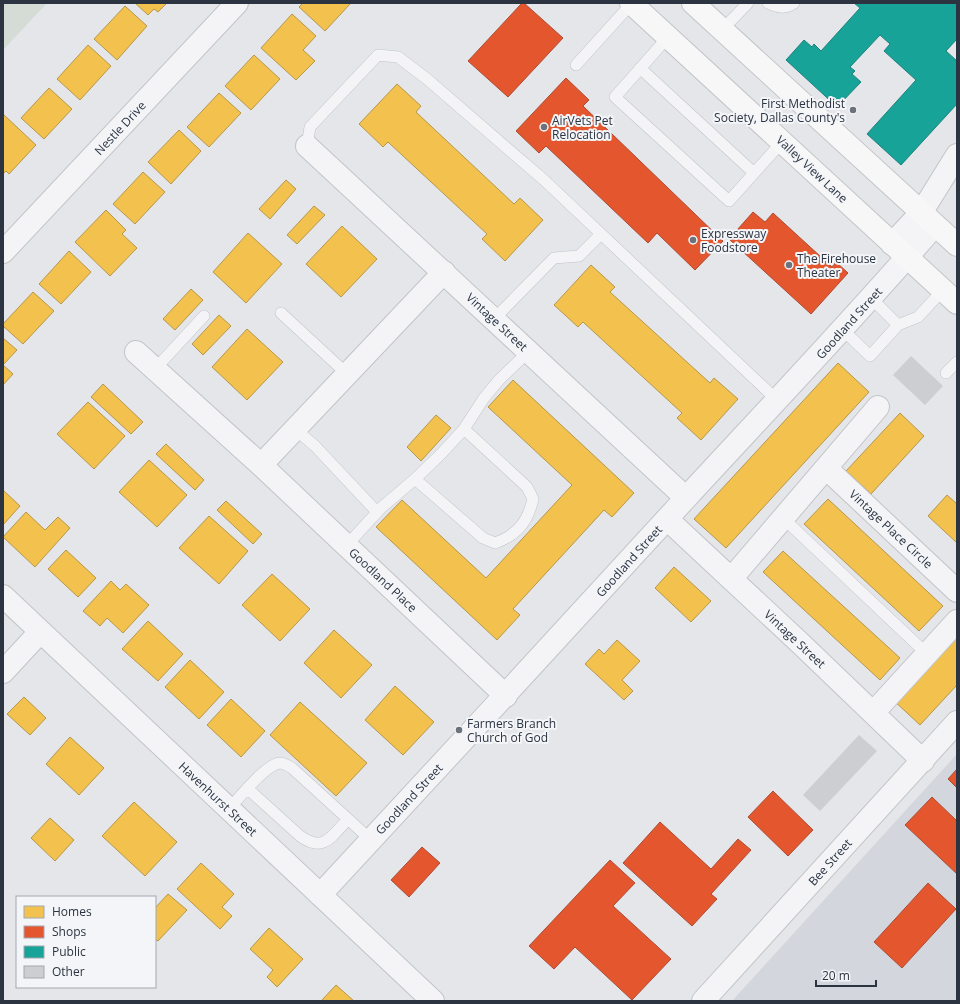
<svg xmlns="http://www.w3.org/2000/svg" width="960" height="1004" viewBox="0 0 960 1004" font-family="'Open Sans',sans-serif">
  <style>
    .built { fill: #d3d6dc }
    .green { fill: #d5dcd5 }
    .homes { fill: #f2c14e; stroke: #b7974a }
    .shops { fill: #e4572e; stroke: #ad4c34 }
    .public { fill: #17a398; stroke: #1d827e }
    .building { fill: #cdced1 }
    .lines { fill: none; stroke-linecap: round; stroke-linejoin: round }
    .service-casing { stroke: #c2c4c7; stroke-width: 12 }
    .minor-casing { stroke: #c2c4c7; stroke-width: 24 }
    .secondary-casing { stroke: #c2c4c7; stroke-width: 24 }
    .service { stroke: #f4f4f6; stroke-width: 11 }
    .minor { stroke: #f4f4f6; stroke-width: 22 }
    .secondary { stroke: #f7f7f8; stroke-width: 22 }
    .poi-dot { fill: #6c727c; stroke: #f3f5f8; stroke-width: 1.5 }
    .labels { text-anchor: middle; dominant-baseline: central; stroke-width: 4; stroke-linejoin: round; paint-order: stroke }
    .poi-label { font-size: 12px; fill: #2c3441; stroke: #f3f5f8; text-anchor: start }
    .street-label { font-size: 12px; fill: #2c3441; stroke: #f3f5f8 }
  </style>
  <rect width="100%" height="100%" fill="#e4e6e9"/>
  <!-- built -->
  <path class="built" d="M957,754V1001H732Z"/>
  <!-- green -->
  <path class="green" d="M3,3H47L3,50Z"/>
  <!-- homes -->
  <path class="homes" d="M135,3H167L158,12L154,9L148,15Z
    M303,3H351L325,31L299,7Z
    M125,6L147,26L117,60L94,39Z
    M292,14L316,36L303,50L315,61L296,80L261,48Z
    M88,45L111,66L80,100L57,79Z
    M254,55L280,79L251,110L225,86Z
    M397,84L421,106L416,112L514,204L520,198L543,220L505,261L482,239L487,234L388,142L383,147L359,124Z
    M49,88L72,109L44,139L21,118Z
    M219,93L241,113L209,147L187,127Z
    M3,114L36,145L9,174L6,171L3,174Z
    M179,130L201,151L171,184L148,162Z
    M143,172L165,192L135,224L113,204Z
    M286,180L296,189L270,219L259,209Z
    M314,206L325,215L297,244L287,235Z
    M106,210L126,230L122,234L137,248L110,276L75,242Z
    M342,226L377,259L341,297L306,264Z
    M248,233L282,264L246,303L213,272Z
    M69,251L91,272L61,304L39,284Z
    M591,265L615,287L610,292L710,383L714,378L738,399L701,440L677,418L682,413L583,322L578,327L554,305Z
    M191,289L203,300L175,330L163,319Z
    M33,292L54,311L23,344L3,326V324Z
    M219,315L231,326L203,355L192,344Z
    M247,329L283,362L247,400L212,367Z
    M3,338L17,350L3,365L13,374L3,385Z
    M838,363L869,392L726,548L694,519Z
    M513,380L634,493L612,517L604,510L513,609L520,615L497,640L376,527L402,500L486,578L572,485L488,407Z
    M103,384L143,422L131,434L91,397Z
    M88,402L125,436L94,469L57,434Z
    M900,413L924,436L871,494L846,471Z
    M436,415L451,428L421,461L407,447Z
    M166,444L204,480L195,490L156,454Z
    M149,460L187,495L157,527L119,492Z
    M3,490L20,506L3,525Z
    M947,495L957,504V543L928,516Z
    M828,499L943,606L919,631L804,524Z
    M226,501L262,534L253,544L217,510Z
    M26,512L45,530L58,517L70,528L35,567L3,537Z
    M209,516L248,551L219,584L179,548Z
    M66,550L96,578L78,597L48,569Z
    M783,551L900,658L880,680L763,572Z
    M674,567L711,601L691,622L655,588Z
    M272,574L310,609L280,641L242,605Z
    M111,581L120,590L126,584L149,605L123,633L107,618L100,626L83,611Z
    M148,621L183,654L158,681L122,649Z
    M957,626V685L920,725L891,698Z
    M334,630L372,665L341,698L304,663Z
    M617,640L640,661L622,680L633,691L624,700L585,664L599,649L604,654Z
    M190,660L224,692L199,719L165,687Z
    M395,686L434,722L403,755L365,720Z
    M24,697L46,718L30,735L7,714Z
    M231,699L265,731L241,757L207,725Z
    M300,702L367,763L336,796L270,735Z
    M70,737L104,768L79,795L46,764Z
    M134,802L177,842L145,876L102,836Z
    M50,818L74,840L55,861L31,838Z
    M201,863L234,894L222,907L232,916L220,929L177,889Z
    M168,894L187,910L158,941L155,939V908Z
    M269,928L303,959L277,987L267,977L273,970L250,949Z
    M336,985L354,1001H323L322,1000Z"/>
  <!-- shops -->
  <path class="shops" d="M522,3H524L563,38L508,97L468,61Z
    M566,78L589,100L583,106L723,241L695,270L657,233L648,243L546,146L539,153L516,131Z
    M753,212L765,222L773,213L832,267L836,262L848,273L811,314L729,239Z
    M957,769V788L948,779Z
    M773,791L813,830L788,856L748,817Z
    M932,797L957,821V874L905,825Z
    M660,822L711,869L738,839L751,850L711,894L717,899L692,926L623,863Z
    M422,847L440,863L409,897L391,880Z
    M610,860L635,883L613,906L671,959L632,1000L575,947L554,969L529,946Z
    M928,883L956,909L902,968L874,942Z"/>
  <!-- public -->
  <path class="public" d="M854,3H916L917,4L918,3H957V39L946,51L957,61V104L901,165L867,134L916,80L884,51L890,44L880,35L850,67L855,71L852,74L861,82L837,107L786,60L804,40L812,47L814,44L821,51L860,8Z"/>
  <!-- building -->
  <path class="building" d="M911,356L943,386L925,405L893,375Z
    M859,735L877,751L820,811L803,795Z"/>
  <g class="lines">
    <!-- service casing -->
    <g class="service-casing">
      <path id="service" d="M768,3C778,7 784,10 794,3
        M722,30L748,3
        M668,37L615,97L729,201L782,142
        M576,65L632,3
        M640,68L754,173
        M307,146L310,127L378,55L398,57L427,79L544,180L777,400
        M871,298L898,325
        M281,313L347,374
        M494,319L554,258L579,256L601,234
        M843,330L870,356L898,325L918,317L943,290
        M155,369L204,316
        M946,373L957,362
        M295,429L315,446L377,512
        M415,479L483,538L495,543C517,535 528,522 533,499L527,487L464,429
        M783,518L927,654
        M346,546L381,508L415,479L441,454L464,429L484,398L499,380L529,351
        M248,789L300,836C324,853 331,837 348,819
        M229,809C239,798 266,764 280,763C284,763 288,766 292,768L371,840"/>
    </g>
    <!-- minor casing -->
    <g class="minor-casing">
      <path id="minor" d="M307,146L686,498
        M892,244L921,213L957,155
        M3,252L237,3
        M136,352L261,465L506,696
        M261,465L444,272
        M826,468L957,591
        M667,519L800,643L923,761
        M731,579L878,407
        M3,596L433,1001
        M3,672L40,632
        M873,713L957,621
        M320,895C443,763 564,631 686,498C769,408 854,319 935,225
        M703,1001L957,722"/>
    </g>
    <!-- secondary casing -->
    <g class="secondary-casing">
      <path id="secondary" d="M631,3L957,303
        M693,3L957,245"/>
    </g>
    <!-- service -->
    <use href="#service" class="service"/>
    <!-- minor -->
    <use href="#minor" class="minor"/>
    <!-- secondary -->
    <use href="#secondary" class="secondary"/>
  </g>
  <!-- markers -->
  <g class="poi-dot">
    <circle cx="853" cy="110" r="4"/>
    <circle cx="544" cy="127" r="4"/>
    <circle cx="693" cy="240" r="4"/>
    <circle cx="789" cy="265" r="4"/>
    <circle cx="459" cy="730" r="4"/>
  </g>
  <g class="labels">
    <!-- poi labels -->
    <g class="poi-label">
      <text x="845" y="103" text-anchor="end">First Methodist<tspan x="845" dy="14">Society, Dallas County's</tspan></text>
      <text x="552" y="120">AirVets Pet<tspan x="552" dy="14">Relocation</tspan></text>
      <text x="701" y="233">Expressway<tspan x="701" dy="14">Foodstore</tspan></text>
      <text x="797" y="258">The Firehouse<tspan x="797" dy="14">Theater</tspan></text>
      <text x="467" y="723">Farmers Branch<tspan x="467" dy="14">Church of God</tspan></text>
    </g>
    <!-- street labels -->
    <g class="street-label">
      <text transform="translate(120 128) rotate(-47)">Nestle Drive</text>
      <text transform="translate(812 169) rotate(43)">Valley View Lane</text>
      <text transform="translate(497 322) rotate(43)">Vintage Street</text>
      <text transform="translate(849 323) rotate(-48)">Goodland Street</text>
      <text transform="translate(891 529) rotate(43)">Vintage Place Circle</text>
      <text transform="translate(629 561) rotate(-48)">Goodland Street</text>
      <text transform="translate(383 580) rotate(43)">Goodland Place</text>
      <text transform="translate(795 639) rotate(43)">Vintage Street</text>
      <text transform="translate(218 799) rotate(43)">Havenhurst Street</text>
      <text transform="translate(409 799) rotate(-47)">Goodland Street</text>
      <text transform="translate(830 862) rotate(-48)">Bee Street</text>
    </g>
  </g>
  <!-- border -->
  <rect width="960" height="1004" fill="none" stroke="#2c3441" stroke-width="8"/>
  <!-- legend -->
  <rect x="16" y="896" width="140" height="92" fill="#f3f5f8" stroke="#a3a8af"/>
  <rect x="24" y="906" width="20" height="12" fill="#f2c14e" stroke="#a3a8af"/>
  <text x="52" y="916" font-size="12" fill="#2c3441">Homes</text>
  <rect x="24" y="926" width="20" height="12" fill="#e4572e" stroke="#a3a8af"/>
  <text x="52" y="936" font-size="12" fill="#2c3441">Shops</text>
  <rect x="24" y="946" width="20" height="12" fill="#17a398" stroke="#a3a8af"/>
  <text x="52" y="956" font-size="12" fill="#2c3441">Public</text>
  <rect x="24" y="966" width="20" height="12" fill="#cdced1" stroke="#a3a8af"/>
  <text x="52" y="976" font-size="12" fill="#2c3441">Other</text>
  <!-- scale -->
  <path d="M816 980v6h60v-6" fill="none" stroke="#2c3441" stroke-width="2"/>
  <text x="822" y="980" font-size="12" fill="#2c3441" stroke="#f3f5f8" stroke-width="3" paint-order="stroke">20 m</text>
</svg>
